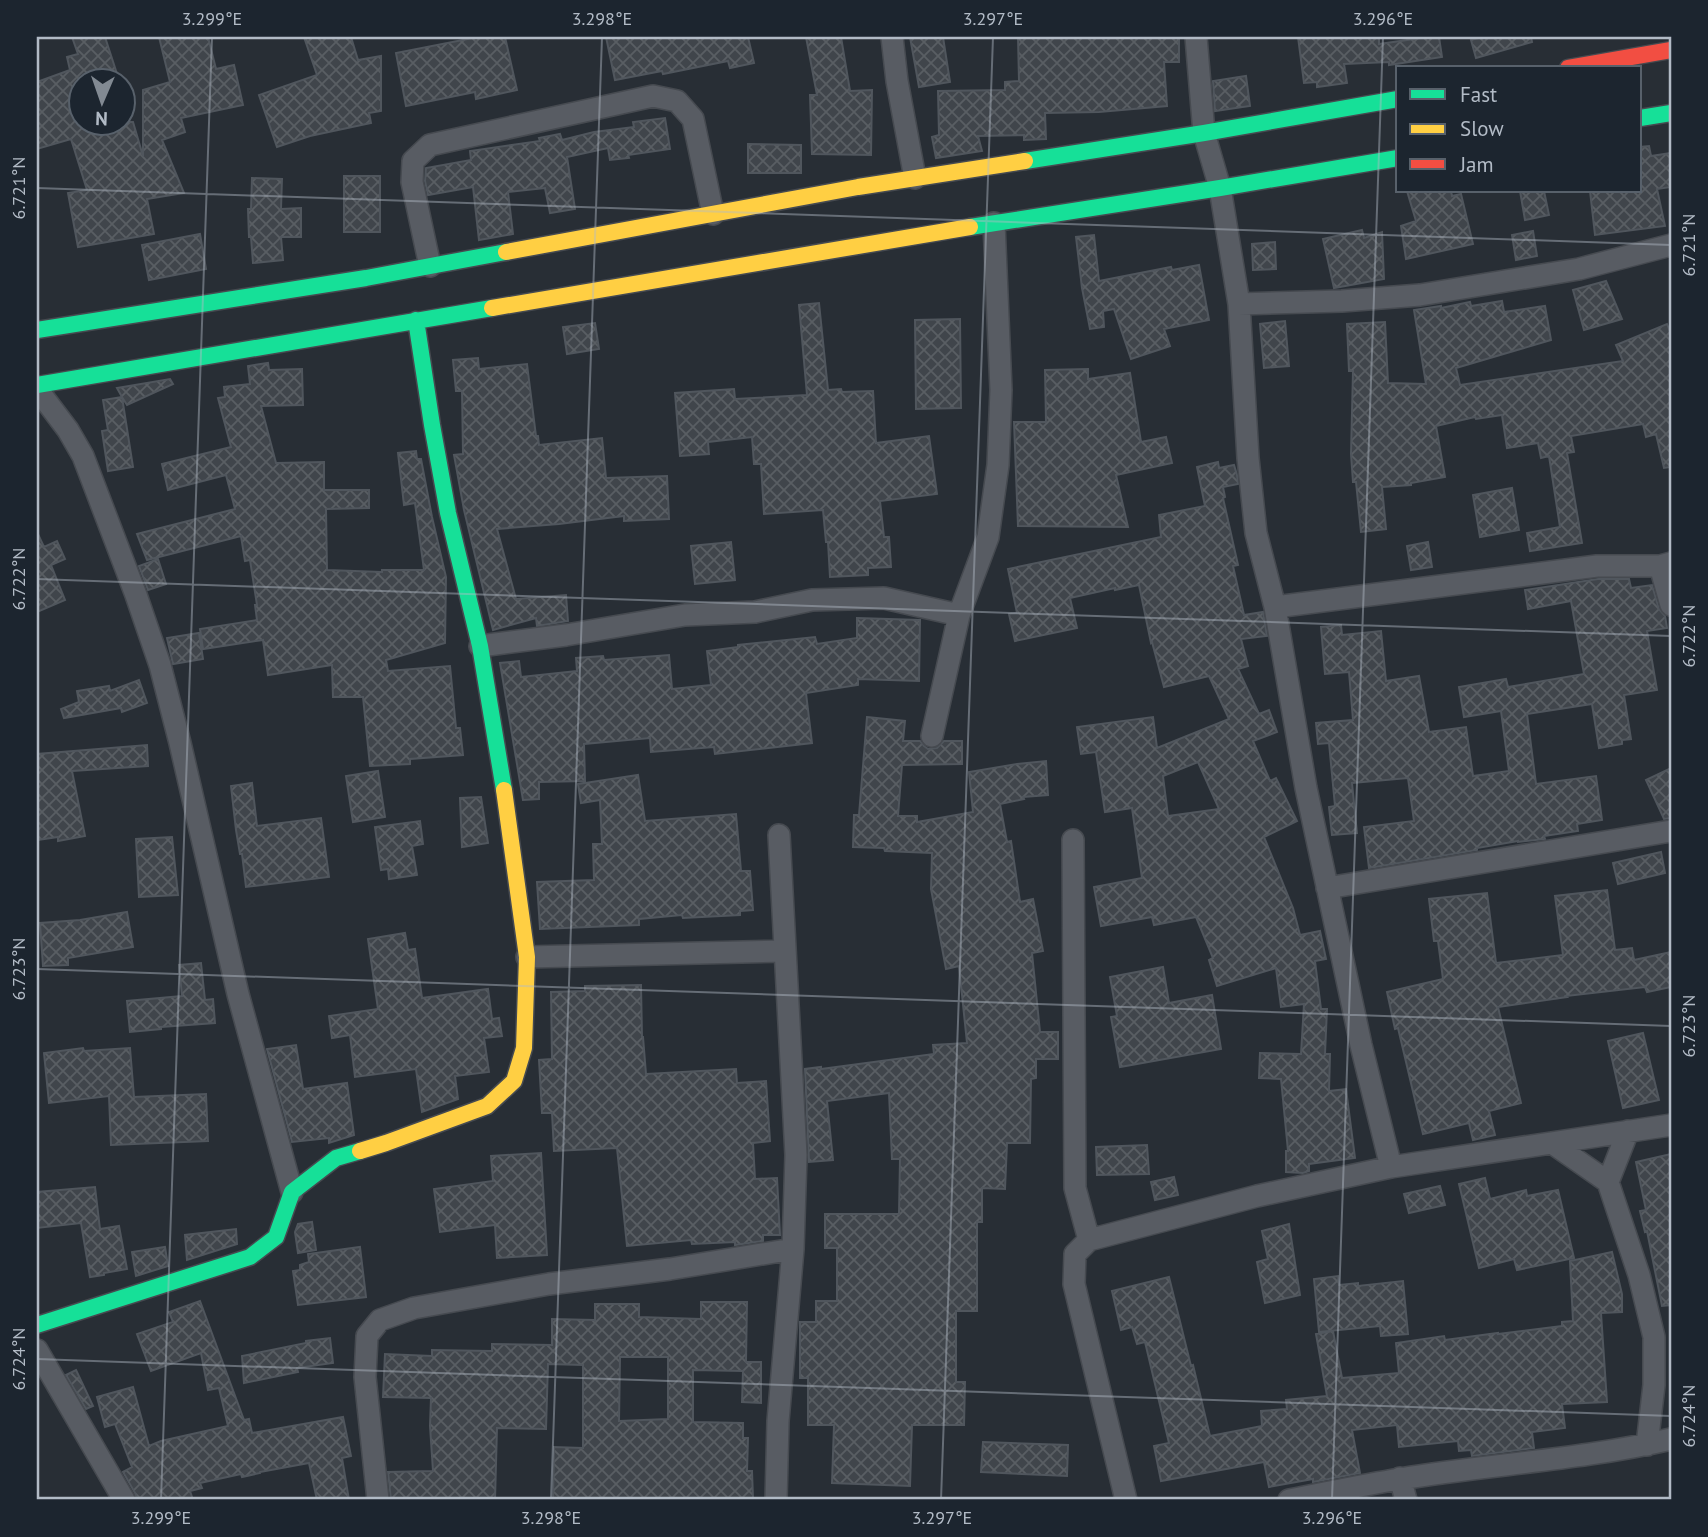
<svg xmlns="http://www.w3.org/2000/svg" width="1708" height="1537" viewBox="0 0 1708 1537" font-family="'PT Sans',sans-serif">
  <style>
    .building { fill: url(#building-cross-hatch); stroke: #50565d; stroke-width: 2; fill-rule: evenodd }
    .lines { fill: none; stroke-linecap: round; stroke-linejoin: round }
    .street-casing { stroke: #464a50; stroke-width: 24 }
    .fast-casing { stroke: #464a50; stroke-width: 19 }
    .slow-casing { stroke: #464a50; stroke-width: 19 }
    .jam-casing { stroke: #464a50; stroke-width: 19 }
    .street { stroke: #585c63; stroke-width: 21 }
    .fast { stroke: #16e098; stroke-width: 16 }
    .slow { stroke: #ffcf43; stroke-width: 16 }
    .jam { stroke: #f24e42; stroke-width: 16 }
    .ticks { fill: none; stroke: #b2bbc6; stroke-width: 2; stroke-opacity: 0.45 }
    .neatline { fill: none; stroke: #b2bbc6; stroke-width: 2.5 }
    .ticks-label { font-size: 18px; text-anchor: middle; fill: #b2bbc6 }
  </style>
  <defs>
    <pattern id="building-cross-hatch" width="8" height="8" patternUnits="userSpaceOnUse" patternTransform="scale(1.75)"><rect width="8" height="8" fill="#40454b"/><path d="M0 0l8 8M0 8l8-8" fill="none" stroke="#595e63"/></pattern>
  </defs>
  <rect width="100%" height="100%" fill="#282e35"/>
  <!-- building -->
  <path class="building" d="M72,37H105L119,80H80V122H133L143,156V90L170,82L159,37H208L216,69L234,65L243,105L181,118L185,132L162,140L184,193L147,199L154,234L78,247L68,193L87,190L71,139L37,149V82L70,70L67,57L78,54Z
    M304,37H351L358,60L381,56V111L369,113L371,123L310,136L277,147L259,95L317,75Z
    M478,37H505L517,90L476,99L475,92L406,106L396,53Z
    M606,37H748L754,63L730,68L728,61L663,74L662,71L615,80Z
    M806,37H841L850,91L872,90L871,155L812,154L810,95H817Z
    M910,37H943L950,82L919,87Z
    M1018,37H1179V62H1164L1167,106L1099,112L1045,113L1046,139L1024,140V135L978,136L982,151L936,158L932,137L939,135L938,91L1005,90V82L1019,81Z
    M1298,37H1379V44L1428,37H1439L1442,57L1389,65V62L1344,64L1347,83L1317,87V82L1304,83Z
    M1482,37H1531L1532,42L1476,58L1471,40Z
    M1246,76L1250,106L1215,111L1213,81Z
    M665,118L670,149L628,155L629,158L610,160L608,148L567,157L575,209L550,213L545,188L508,192L513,234L479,240L473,187L428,195L425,181L426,168L471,160L470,151L540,141L539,138L560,134L562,140L594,132L634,127L633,122Z
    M748,144L801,145V173H748Z
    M1649,146L1651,156L1671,153V187L1657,189L1665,226L1595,235L1590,191H1640V147Z
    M344,176H380V232H344Z
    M252,178L282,179L281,209L301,208V237H281L283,260L253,263L251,237H249L248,209H251Z
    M1407,191H1451L1452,196L1461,194L1473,244L1406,259L1401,226L1416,221Z
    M1520,191H1544L1549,215L1525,220Z
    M1362,230L1364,238L1382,232L1384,279L1334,288L1323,239Z
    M1533,231L1537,256L1516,260L1512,235Z
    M200,234L206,269L149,280L142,245Z
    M1094,235L1099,281L1171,267L1172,270L1199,265L1209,320L1164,329L1170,346L1131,359L1114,309L1103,311L1104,327L1090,329L1082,288L1076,237Z
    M1275,242L1276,269L1253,270L1252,244Z
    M1606,281L1622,319L1584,330L1573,290Z
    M1502,301L1504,312L1545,306L1551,340L1456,368L1460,385L1623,361L1616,345L1667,324L1671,334V467L1664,468L1656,434L1646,437L1643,424L1571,436L1574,452L1567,453L1582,543L1530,551L1527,533L1560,527L1549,456L1541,458L1538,443L1507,448L1502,415L1476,419L1475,417L1436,426L1445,477L1411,483V485L1382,487L1386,529L1361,532L1356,482H1353L1351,454L1353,371H1349L1347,324L1385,322L1388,383L1426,384L1414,310L1441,306V308L1470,302L1471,306Z
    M819,303L828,390L841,389L842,392L873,391L876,443L929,436L937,494L880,501L884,537H889L891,567L868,568V575L830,577L828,542H826L823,510L764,514L761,464H754L752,437L708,442L709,454L680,456L675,393L734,389L735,399L807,395L799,305Z
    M960,319L961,408L916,409L915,320Z
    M1285,321L1289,366L1264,368L1260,324Z
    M595,323L599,349L567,354L563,327Z
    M478,358L479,369L527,364L536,436H538L539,445L602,438L606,478L667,476L669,519L624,521V516L559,524L497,529L516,599L566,595L568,621L537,626L536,618L493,630L464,510L454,455L463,454L462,391H456L453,360Z
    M268,363L269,370L302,369L303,405L261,406L276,463L324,462V490H369V508L326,509L327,570L382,572V570H424L415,503L404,505L398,453L416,451L417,459H421L432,517L446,577L445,643L386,660L388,671L450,666L456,728H460L463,755L410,759V764L370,766L363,697H333L332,665L268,675L263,640L203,649L200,629L257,620L255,605H257L250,560L245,561L241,536L147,560L137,534L235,509L226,475L168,490L162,464L231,447L218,398L225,397L224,387L250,384L248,366Z
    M1088,369V379L1130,373L1141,442L1166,437L1172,463L1116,475L1128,527L1018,526L1014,422H1046L1045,370Z
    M170,379L173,384L127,405L122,397L133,467L108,471L102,431L108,430L103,400L122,397L117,388Z
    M1218,462L1219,468L1234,465L1237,475L1238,484L1223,487L1225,497L1223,498L1238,565L1233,566L1244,615L1263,612L1267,636L1241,639L1248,666L1238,669L1259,714L1269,710L1277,732L1253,741L1270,781L1276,778L1297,821L1264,837L1293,908L1300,935L1320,931L1326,959L1315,961L1321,1009H1327L1325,1054H1330L1329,1091L1346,1089L1355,1158L1309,1164V1171L1303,1173L1286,1172V1151H1288L1281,1079L1259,1078L1260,1053L1301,1054L1304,1004L1281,1007L1276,968L1217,986L1209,960L1213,958L1196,917L1154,925L1152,917L1101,926L1094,887L1142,878L1132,808L1105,812L1096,752L1081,754L1077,727L1153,717L1157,748L1229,719L1209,676L1164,687L1152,642L1151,643L1139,585L1115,590V588L1070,598L1077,628L1015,641L1009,614L1017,613L1008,569L1161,537L1159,515L1205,506L1197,467ZM1198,762L1219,809L1168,816L1163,776Z
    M1512,488L1519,530L1480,537L1473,495Z
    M37,532L44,547L57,541L65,559L51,565L65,600L37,612Z
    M731,542L735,580L695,584L691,546Z
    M1428,542L1432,567L1411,570L1407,546Z
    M158,559L166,584L148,590L139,566Z
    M1598,579H1629L1631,588L1652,585L1659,609L1665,616L1667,628L1647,631L1657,690L1624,695L1631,739L1622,740V744L1599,748L1592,704L1527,714L1536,784L1596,776L1602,820L1577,824L1578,831L1544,836L1545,839L1518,842V841L1477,848V850L1369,868L1364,827L1414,821L1408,778L1352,783L1357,833L1332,835L1329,807L1335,806L1329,743L1318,744L1316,723L1353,720L1349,672L1325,674L1321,627L1341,625L1342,635L1381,631L1386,681L1419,676L1429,732L1466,727L1473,776L1509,771L1501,711L1464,717L1459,687L1506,679L1508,687L1584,674L1571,601L1528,609L1525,590Z
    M857,618L920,620L919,681L858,679V685L806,693L812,743L715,754L714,747L651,752L650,738L584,744L585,781L539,782V799L523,800L500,663L519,661L521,677L577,671L576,658L603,656L604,660L669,655L672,689L711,685L707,651L738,647V645L815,637L817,644L857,638Z
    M199,633L203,659L173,664L167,638Z
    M139,680L147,703L122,712L121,708L64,718L61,709L79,702L77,691L109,686L110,691Z
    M867,717L905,721L903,741H920L924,746L928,749L937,748L944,741H962V764L902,765L898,816H917V822L973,812L969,772L1017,764L1046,761L1048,795L1023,797L1024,799L1000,804L1007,842L1011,841L1020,902L1033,899L1043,951L1032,953L1040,1032H1058V1059H1036V1078L1031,1079L1030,1143H1007L1005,1189L982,1188V1222H977V1311H956V1382H965L964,1425H912L910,1486L832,1483L834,1425H808V1378H800V1322H816V1301H837V1248H825V1214H899L900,1159H892L889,1093L827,1101L833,1160L809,1162L805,1069L821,1067V1069L934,1054L933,1045L967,1043L959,966L946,969L931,889L932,853L885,851L884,848L853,847L854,815H859Z
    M147,745L148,766L72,771L85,836L58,841V837L37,840V754Z
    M1671,768V818L1664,819L1646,780Z
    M378,771L385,817L353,822L346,776Z
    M638,775L645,821L736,814L741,871H750L753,910L740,911V915L683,918L682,915L639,919V925L540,929L537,882L594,880L593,844H602L600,800L581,803L578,784Z
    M252,783L257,826L321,818L329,877L246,887L242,854H240L236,830L231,786Z
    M481,797L488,843L462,847L460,798Z
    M420,821L423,844L412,846L417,875L389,879L388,869L381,870L375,827Z
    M172,837L178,895L139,897L136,839Z
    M1661,852L1665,873L1618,884L1613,863Z
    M1607,890L1615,950L1632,948L1634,960L1671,952V987L1647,992L1645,987L1566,996L1567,997L1498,1007L1521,1103L1489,1111L1495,1135L1473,1140L1469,1123L1423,1134L1398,1028L1395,1029L1387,992L1443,979L1438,941H1434L1429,899L1487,893L1496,963L1563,955L1555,896Z
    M127,912L133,947L68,958V965L43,966L40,923L80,920Z
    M405,933L408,950L415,949L422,998L488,989L492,1019L499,1018L502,1036L484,1038L489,1072L455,1076L458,1099L422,1112L416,1069L355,1077L350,1035L332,1038L329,1016L378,1009L368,939Z
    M201,963L205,1000L213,999L215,1023L161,1027V1029L130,1032L127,1001L182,996L179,965Z
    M1163,967L1169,1003L1212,995L1221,1049L1120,1067L1111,1017L1117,1016L1110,977Z
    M641,985L642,1037H643L646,1074L736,1069L737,1083L766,1081L770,1141L753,1143L755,1179L777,1178L780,1235H763V1241L735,1245V1242L692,1244L691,1240L627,1246L617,1148L554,1151L552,1113H542L539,1060L552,1059L551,992L585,991V986Z
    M1643,1033L1659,1100L1623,1108L1608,1041Z
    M296,1045L303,1089L347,1083L354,1135L329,1143V1138L292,1142L267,1049Z
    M83,1048L84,1051L130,1048L134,1097L206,1094L208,1141L111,1145L109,1096L49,1103L44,1053Z
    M1147,1145L1149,1174L1097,1175L1096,1147Z
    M541,1153L547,1255L497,1258L495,1225L440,1232L434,1189L493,1181L491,1156Z
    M1671,1154V1305L1662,1306L1647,1231L1645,1232L1640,1211L1646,1210L1636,1162Z
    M1174,1177L1178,1195L1155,1200L1151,1182Z
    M1485,1178L1490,1199L1526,1190L1527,1196L1558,1190L1574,1258L1517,1270L1514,1259L1479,1268L1459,1184Z
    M1440,1186L1445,1205L1409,1213L1404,1194Z
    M95,1187L100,1229L119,1226L127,1269L104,1273V1275L90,1277L81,1223L37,1228V1192Z
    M312,1222L316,1250L298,1253L295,1232L298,1224Z
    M1289,1224L1300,1295L1265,1303L1257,1262L1268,1259L1262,1231Z
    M236,1229L237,1244L187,1260L185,1235Z
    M165,1247L168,1266L136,1276L132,1252Z
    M360,1247L366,1297L298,1305L293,1271L300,1270V1265L309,1262L308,1254Z
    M1612,1252L1622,1294V1312L1601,1313L1607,1402L1562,1404L1565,1428L1532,1432L1534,1448L1472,1456L1471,1450L1459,1451L1458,1441L1399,1447L1397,1425L1352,1430L1360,1473L1313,1482V1479L1269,1487L1264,1462L1161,1481L1154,1446L1169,1443L1145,1342L1137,1344L1132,1327L1121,1330L1112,1291L1169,1277L1191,1366L1193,1365L1210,1436L1262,1426L1261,1411L1287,1409L1286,1400L1327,1396L1316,1334L1333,1331L1342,1378L1399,1373L1396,1343L1444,1336L1445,1340L1498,1333V1334L1562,1326V1322L1573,1321L1570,1261Z
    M1338,1276L1339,1285L1358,1283V1286L1403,1281L1408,1334L1381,1336L1380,1326L1319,1332L1314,1279Z
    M200,1301L244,1420L249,1419L252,1433L343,1417L351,1456L342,1458L349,1500H317L309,1463L260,1472V1473L242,1477L241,1474L200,1483L202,1488L190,1491L193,1500H137L135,1493L123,1472L132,1467L115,1424L105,1427L97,1397L133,1387L149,1446L161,1441L228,1426L219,1388L208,1390L201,1353L151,1371L137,1334L173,1322L169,1312Z
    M701,1302H747L746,1362H761V1403L742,1402L743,1371L693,1370V1422L743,1423V1438H748L747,1471H752L753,1498L728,1499V1500H553L554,1447L583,1448V1365L548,1364L546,1429L497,1428L495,1500H391L388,1472L433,1471L430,1426L431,1398L383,1397L385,1354L432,1356V1350L492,1351V1344L552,1345V1319L595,1320V1304H639V1317L701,1319ZM620,1357H668V1419L619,1421Z
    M330,1338L333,1363L297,1368L298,1372L244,1383L242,1356L306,1343V1341Z
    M76,1370L93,1406L86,1409L66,1375Z
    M983,1442L1068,1445L1067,1476L981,1472Z"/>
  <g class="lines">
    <!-- street casing -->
    <g class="street-casing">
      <path id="street" d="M892,37L897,81L915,178
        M1196,37L1204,133L1220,188L1239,304L1248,458L1256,533L1275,607L1306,788L1361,1045L1391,1167
        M430,266L412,182L413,161L430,145L653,96L677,101L693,119L713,214
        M1239,304L1342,301L1420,295L1579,269L1671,245
        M37,389L68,430L83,456L136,595L160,665L180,743L238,994L292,1192
        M1660,566L1671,605
        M1275,607L1597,566H1660L1671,563
        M480,646L566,635L685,615L755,612L812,600L884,598L959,615
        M932,736L959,615L988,537L998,465L1001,390L994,223
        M1073,840L1075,1188L1089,1240
        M1327,888L1671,831
        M527,957L785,951
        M1552,1143L1608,1182L1639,1275L1654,1337V1385L1647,1445
        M1608,1182L1628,1131
        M37,1350L124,1500
        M1400,1478L1406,1500
        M378,1500L365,1377L367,1336L380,1320L414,1308L549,1284L670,1269L793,1249
        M776,1500L778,1421L793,1249L796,1155L779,835
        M1126,1500L1074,1284L1075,1254L1089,1240L1257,1196L1391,1167L1671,1125
        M1289,1500C1326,1493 1362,1485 1400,1479C1490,1464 1582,1460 1671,1439"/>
    </g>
    <!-- fast casing -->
    <g class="fast-casing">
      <path id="fast" d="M1640,118L1671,113
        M1025,161L1204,133L1398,99
        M970,227L1220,188L1398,158
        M416,320L432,425L448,513L480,646L504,790
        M37,330L366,278L506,252
        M37,385L492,308
        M37,1325L250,1257L276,1237L292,1192L336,1158L360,1151"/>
    </g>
    <!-- slow casing -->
    <g class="slow-casing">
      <path id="slow" d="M506,252L858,187L1025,161
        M492,308L970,227
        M360,1151L386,1143L487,1106L514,1081L524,1048L527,957L504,790"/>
    </g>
    <!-- jam casing -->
    <g class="jam-casing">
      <path id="jam" d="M1568,68L1671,50"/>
    </g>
    <!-- street -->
    <use href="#street" class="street"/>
    <!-- fast -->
    <use href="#fast" class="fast"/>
    <!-- slow -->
    <use href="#slow" class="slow"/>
    <!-- jam -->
    <use href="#jam" class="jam"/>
  </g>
  <!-- ticks -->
  <path class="ticks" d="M37,188L1671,245M37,579L1671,636M37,969L1671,1026M37,1359L1671,1416M161,1500L212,37M551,1500L602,37M941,1500L993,37M1332,1500L1383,37"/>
  <!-- border -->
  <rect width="1708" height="1537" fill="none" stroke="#1c252f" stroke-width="77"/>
  <!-- legend -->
  <rect x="1396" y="66" width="245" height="126" fill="#1c252f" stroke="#58616b" stroke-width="2"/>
  <rect x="1410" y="89" width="35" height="10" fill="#16e098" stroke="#58616b" stroke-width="2"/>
  <text x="1460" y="102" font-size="21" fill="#b2bbc6">Fast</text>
  <rect x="1410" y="124" width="35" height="10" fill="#ffcf43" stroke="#58616b" stroke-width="2"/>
  <text x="1460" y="136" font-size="21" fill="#b2bbc6">Slow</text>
  <rect x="1410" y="159" width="35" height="10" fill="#f24e42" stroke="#58616b" stroke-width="2"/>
  <text x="1460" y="172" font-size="21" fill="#b2bbc6">Jam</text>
  <!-- north arrow -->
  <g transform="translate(102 102) rotate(182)"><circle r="33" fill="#1c252f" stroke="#58616b" stroke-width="2"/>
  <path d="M0-5L12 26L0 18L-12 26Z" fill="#828a93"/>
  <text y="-10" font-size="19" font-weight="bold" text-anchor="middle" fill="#b2bbc6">N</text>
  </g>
  <rect x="38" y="38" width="1632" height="1460" class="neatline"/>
  <g class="ticks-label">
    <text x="212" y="25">3.299°E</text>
    <text x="602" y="25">3.298°E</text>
    <text x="993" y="25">3.297°E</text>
    <text x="1383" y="25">3.296°E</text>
    <text transform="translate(19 188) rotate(-90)" y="6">6.721°N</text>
    <text transform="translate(1689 245) rotate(-90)" y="6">6.721°N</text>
    <text transform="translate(19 579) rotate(-90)" y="6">6.722°N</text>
    <text transform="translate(1689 636) rotate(-90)" y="6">6.722°N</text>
    <text transform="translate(19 969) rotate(-90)" y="6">6.723°N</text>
    <text transform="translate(1689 1026) rotate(-90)" y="6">6.723°N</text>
    <text transform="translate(19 1359) rotate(-90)" y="6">6.724°N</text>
    <text transform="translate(1689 1416) rotate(-90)" y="6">6.724°N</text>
    <text x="161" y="1524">3.299°E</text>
    <text x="551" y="1524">3.298°E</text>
    <text x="942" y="1524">3.297°E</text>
    <text x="1332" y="1524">3.296°E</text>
  </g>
</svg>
